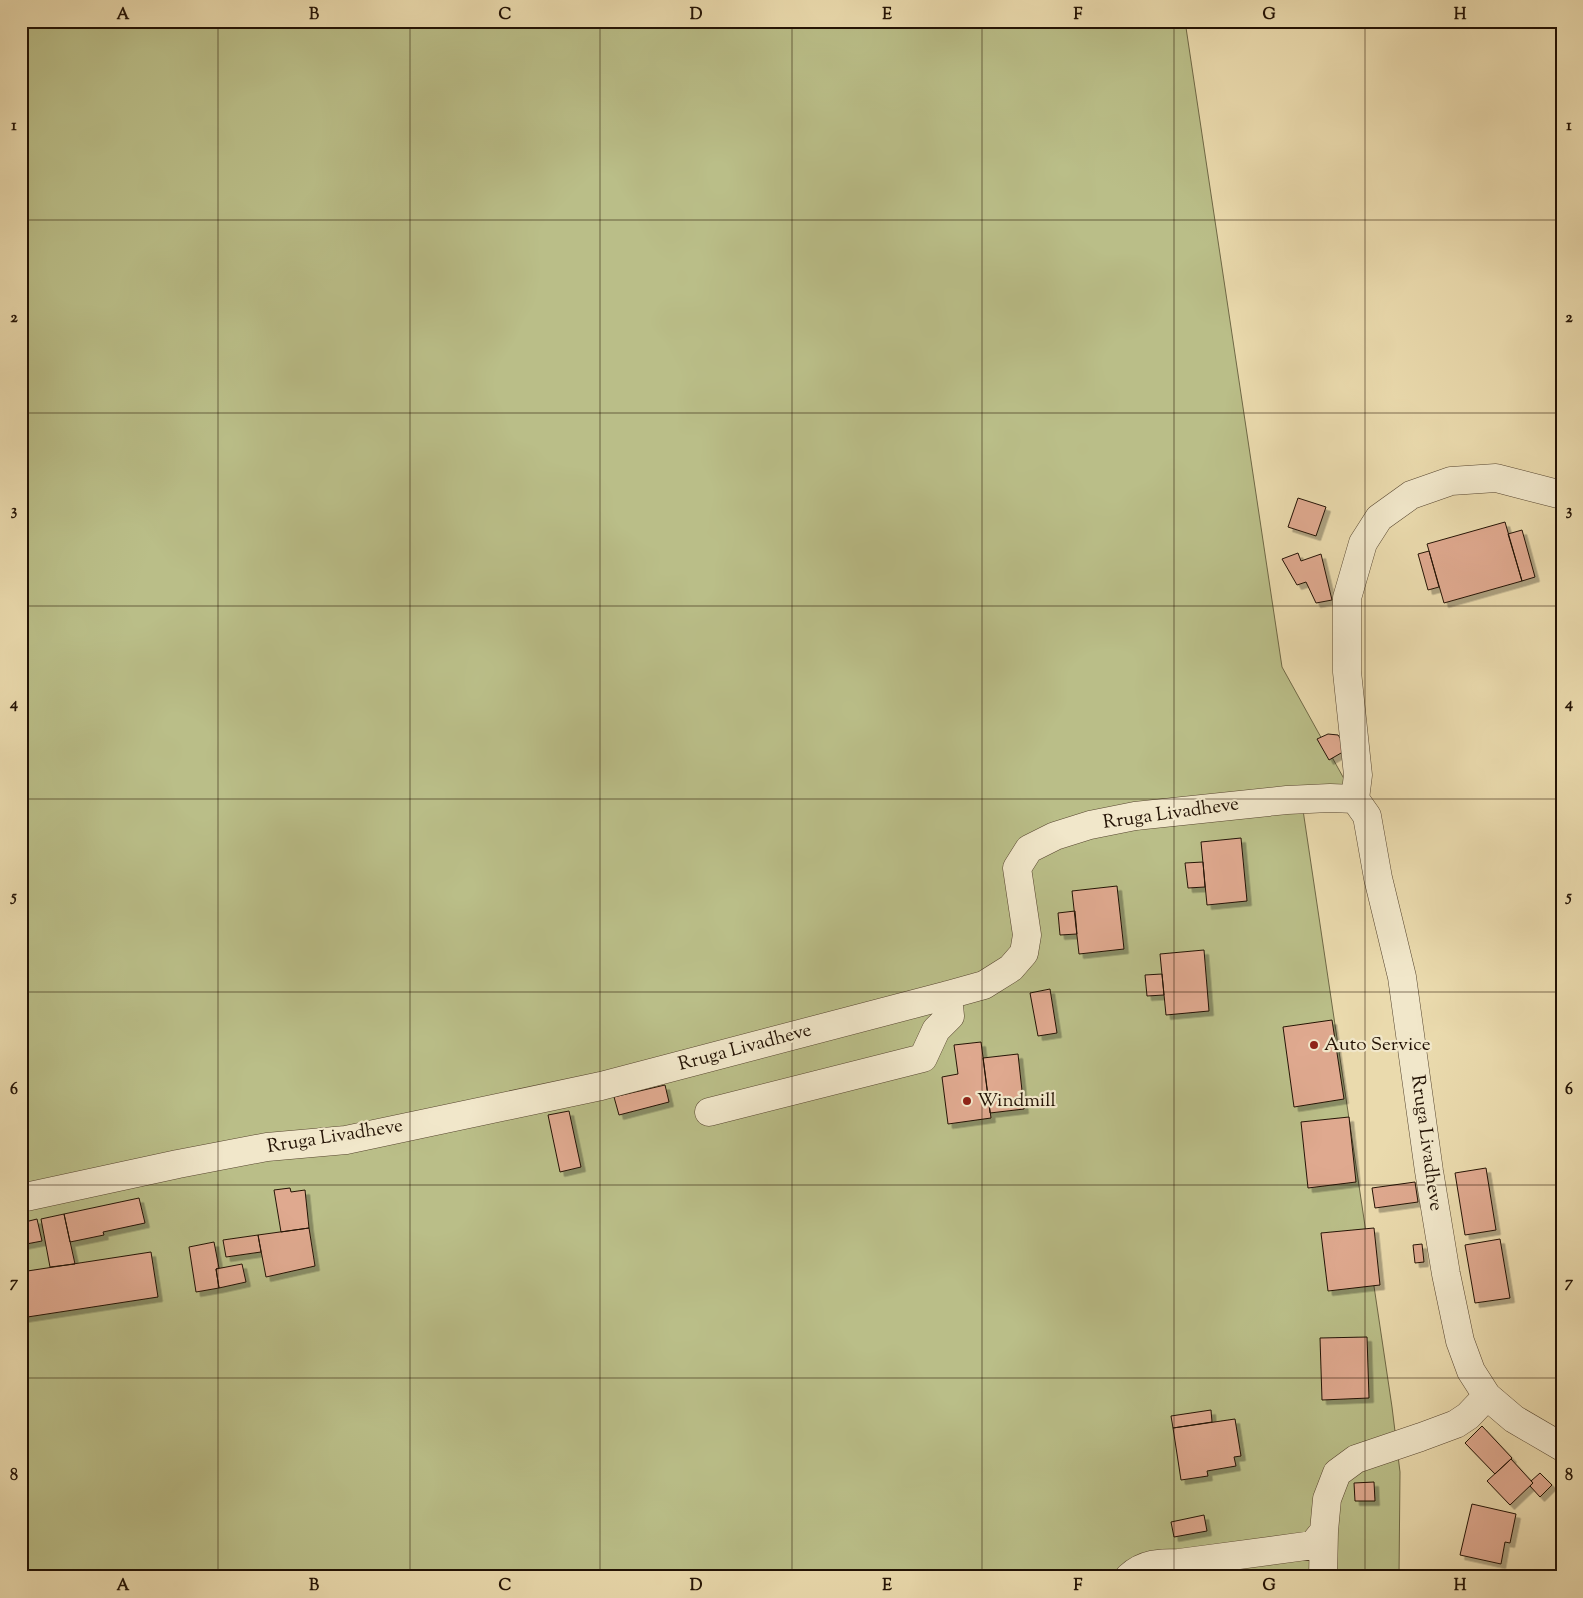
<svg xmlns="http://www.w3.org/2000/svg" width="1583" height="1598" viewBox="0 0 1583 1598" font-family="'Sorts Mill Goudy',serif">
  <style>
    .green { fill: #babe88; stroke: #6f6846 }
    .building { fill: #dfa98f; stroke: #241305; filter: url(#shadow) }
    .lines { fill: none; stroke-linecap: round; stroke-linejoin: round }
    .minor-casing { stroke: #56452f; stroke-width: 29 }
    .minor { stroke: #f1e7ca; stroke-width: 28 }
    .grid { fill: none; stroke: #241305; stroke-width: 1; stroke-opacity: 0.55 }
    .poi-dot { fill: #8f2418; stroke: #f1e7ca; stroke-width: 2 }
    .labels { text-anchor: middle; dominant-baseline: central; stroke-width: 4.5; stroke-linejoin: round; paint-order: stroke }
    .street-label { font-size: 19px; fill: #241305; stroke: #f1e7ca }
    .poi-label { font-size: 19px; fill: #241305; stroke: #f1e7ca; text-anchor: start }
    .neatline { fill: none; stroke: #241305; stroke-width: 2 }
    .grid-label { font-size: 16px; text-anchor: middle; font-weight: bold; fill: #241305 }
  </style>
  <defs>
    <filter id="shadow"><feDropShadow dx="4.5" dy="4.5" stdDeviation="0" flood-color="#0004"/></filter>
  </defs>
  <rect width="100%" height="100%" fill="#eadaad"/>
  <filter id="stains"><feTurbulence type="fractalNoise" baseFrequency=".004" numOctaves="4"/><feColorMatrix values="0 0 0 0 .2 0 0 0 0 .09 0 0 0 0 .02 0 0 0 .5 -.17"/></filter>
  <radialGradient id="worn" r=".72"><stop offset=".6" stop-color="#630" stop-opacity="0"/><stop offset="1" stop-color="#630" stop-opacity=".3"/></radialGradient>
  <!-- green -->
  <path class="green" d="M21,21H1185L1282,667L1348,786L1300,790L1392,1407L1400,1472L1399,1577H21Z"/>
  <!-- building -->
  <path class="building" d="M1298,498L1326,507L1316,536L1288,527Z
    M1505,522L1522,581L1444,603L1427,544Z
    M1522,530L1535,577L1522,581L1508,534Z
    M1429,551L1439,587L1428,590L1418,554Z
    M1298,553L1301,561L1321,554L1332,600L1316,603L1306,582L1297,585L1282,559Z
    M1328,734L1338,735L1348,749L1329,760L1317,739Z
    M1241,838L1247,901L1207,905L1201,842Z
    M1203,862L1205,887L1188,888L1185,863Z
    M1117,886L1124,949L1079,954L1072,891Z
    M1075,911L1077,934L1060,935L1058,913Z
    M1204,950L1209,1011L1166,1015L1160,954Z
    M1162,974L1164,995L1147,996L1145,975Z
    M1050,989L1057,1033L1038,1036L1030,993Z
    M1332,1020L1344,1099L1294,1107L1283,1027Z
    M981,1042L991,1118L948,1124L942,1077L958,1074L954,1045Z
    M1018,1054L1024,1109L990,1113L983,1058Z
    M665,1085L669,1102L619,1115L614,1097Z
    M569,1111L581,1167L560,1172L548,1115Z
    M1349,1117L1356,1182L1308,1188L1301,1122Z
    M1486,1168L1496,1230L1465,1235L1455,1173Z
    M1415,1182L1418,1202L1375,1208L1372,1188Z
    M290,1188L291,1192L305,1190L309,1228L281,1232L274,1190Z
    M139,1198L145,1223L103,1232L104,1235L70,1242L64,1214Z
    M64,1214L75,1264L50,1267L41,1219Z
    M37,1219L42,1241L21,1245V1223Z
    M309,1228L315,1266L266,1277L258,1235Z
    M1374,1228L1380,1285L1328,1291L1321,1233Z
    M258,1235L261,1252L226,1257L223,1240Z
    M1500,1239L1510,1298L1475,1303L1465,1245Z
    M214,1242L219,1268L216,1269L219,1288L196,1292L189,1247Z
    M1422,1244L1424,1262L1415,1263L1413,1245Z
    M151,1252L158,1297L21,1318V1272Z
    M242,1264L246,1282L219,1288L216,1269Z
    M1367,1337L1369,1398L1322,1400L1320,1338Z
    M1211,1410L1212,1422L1173,1428L1171,1416Z
    M1235,1419L1241,1456L1234,1457L1236,1466L1207,1471L1208,1476L1181,1480L1173,1428Z
    M1482,1426L1512,1458L1495,1474L1465,1443Z
    M1511,1459L1533,1483L1510,1505L1487,1481Z
    M1540,1473L1552,1485L1540,1497L1530,1486L1533,1483L1531,1481Z
    M1374,1482L1375,1501H1355L1354,1483Z
    M1472,1504L1516,1514L1510,1543L1505,1542L1501,1564L1460,1555Z
    M1204,1515L1207,1531L1174,1537L1171,1522Z"/>
  <g class="lines">
    <!-- minor casing -->
    <g class="minor-casing">
      <path id="minor" d="M1562,495L1496,478L1451,481L1411,495L1379,518L1363,543L1347,598V672L1358,775L1355,799L1367,816L1378,878L1402,977L1429,1171L1446,1274L1460,1341L1471,1371L1487,1396L1514,1419L1562,1447
        M709,1112L923,1058L936,1030L950,1016L948,995
        M21,1198L178,1164L267,1147L346,1140L601,1086L948,995L984,985L1011,968L1024,953L1027,935L1017,868L1029,849L1055,836L1090,825L1135,816L1287,800L1330,798L1355,799
        M1129,1577C1144,1563 1160,1563 1179,1563
        M1175,1577L1179,1563L1313,1545L1324,1531
        M1323,1577L1324,1531L1327,1499L1337,1473L1356,1459L1421,1437L1456,1424L1468,1416L1487,1396"/>
    </g>
    <!-- minor -->
    <use href="#minor" class="minor"/>
  </g>
  <!-- grid -->
  <path class="grid" d="M218,21V1577M410,21V1577M600,21V1577M792,21V1577M982,21V1577M1174,21V1577M1365,21V1577M21,220H1562M21,413H1562M21,606H1562M21,799H1562M21,992H1562M21,1185H1562M21,1378H1562"/>
  <!-- markers -->
  <g class="poi-dot">
    <circle cx="1314" cy="1045" r="5"/>
    <circle cx="967" cy="1101" r="5"/>
  </g>
  <g class="labels">
    <!-- street labels -->
    <g class="street-label">
      <text transform="translate(1171 814) rotate(-8)">Rruga Livadheve</text>
      <text transform="translate(745 1048) rotate(-15)">Rruga Livadheve</text>
      <text transform="translate(335 1137) rotate(-9)">Rruga Livadheve</text>
      <text transform="translate(1426 1143) rotate(82)">Rruga Livadheve</text>
    </g>
    <!-- poi labels -->
    <g class="poi-label">
      <text x="1324" y="1045">Auto Service</text>
      <text x="977" y="1101">Windmill</text>
    </g>
  </g>
  <!-- margin -->
  <rect width="1583" height="1598" fill="none" stroke="#eadaad" stroke-width="55"/>
  <rect x="28" y="28" width="1528" height="1542" class="neatline"/>
  <g class="grid-label">
    <text x="123" y="19">A</text>
    <text x="314" y="19">B</text>
    <text x="505" y="19">C</text>
    <text x="696" y="19">D</text>
    <text x="887" y="19">E</text>
    <text x="1078" y="19">F</text>
    <text x="1269" y="19">G</text>
    <text x="1460" y="19">H</text>
    <text x="14" y="130">1</text>
    <text x="1569" y="130">1</text>
    <text x="14" y="322">2</text>
    <text x="1569" y="322">2</text>
    <text x="14" y="515">3</text>
    <text x="1569" y="515">3</text>
    <text x="14" y="708">4</text>
    <text x="1569" y="708">4</text>
    <text x="14" y="901">5</text>
    <text x="1569" y="901">5</text>
    <text x="14" y="1094">6</text>
    <text x="1569" y="1094">6</text>
    <text x="14" y="1287">7</text>
    <text x="1569" y="1287">7</text>
    <text x="14" y="1480">8</text>
    <text x="1569" y="1480">8</text>
    <text x="123" y="1590">A</text>
    <text x="314" y="1590">B</text>
    <text x="505" y="1590">C</text>
    <text x="696" y="1590">D</text>
    <text x="887" y="1590">E</text>
    <text x="1078" y="1590">F</text>
    <text x="1269" y="1590">G</text>
    <text x="1460" y="1590">H</text>
  </g>
  <rect width="100%" height="100%" filter="url(#stains)"/>
  <rect width="100%" height="100%" fill="url(#worn)"/>
</svg>
